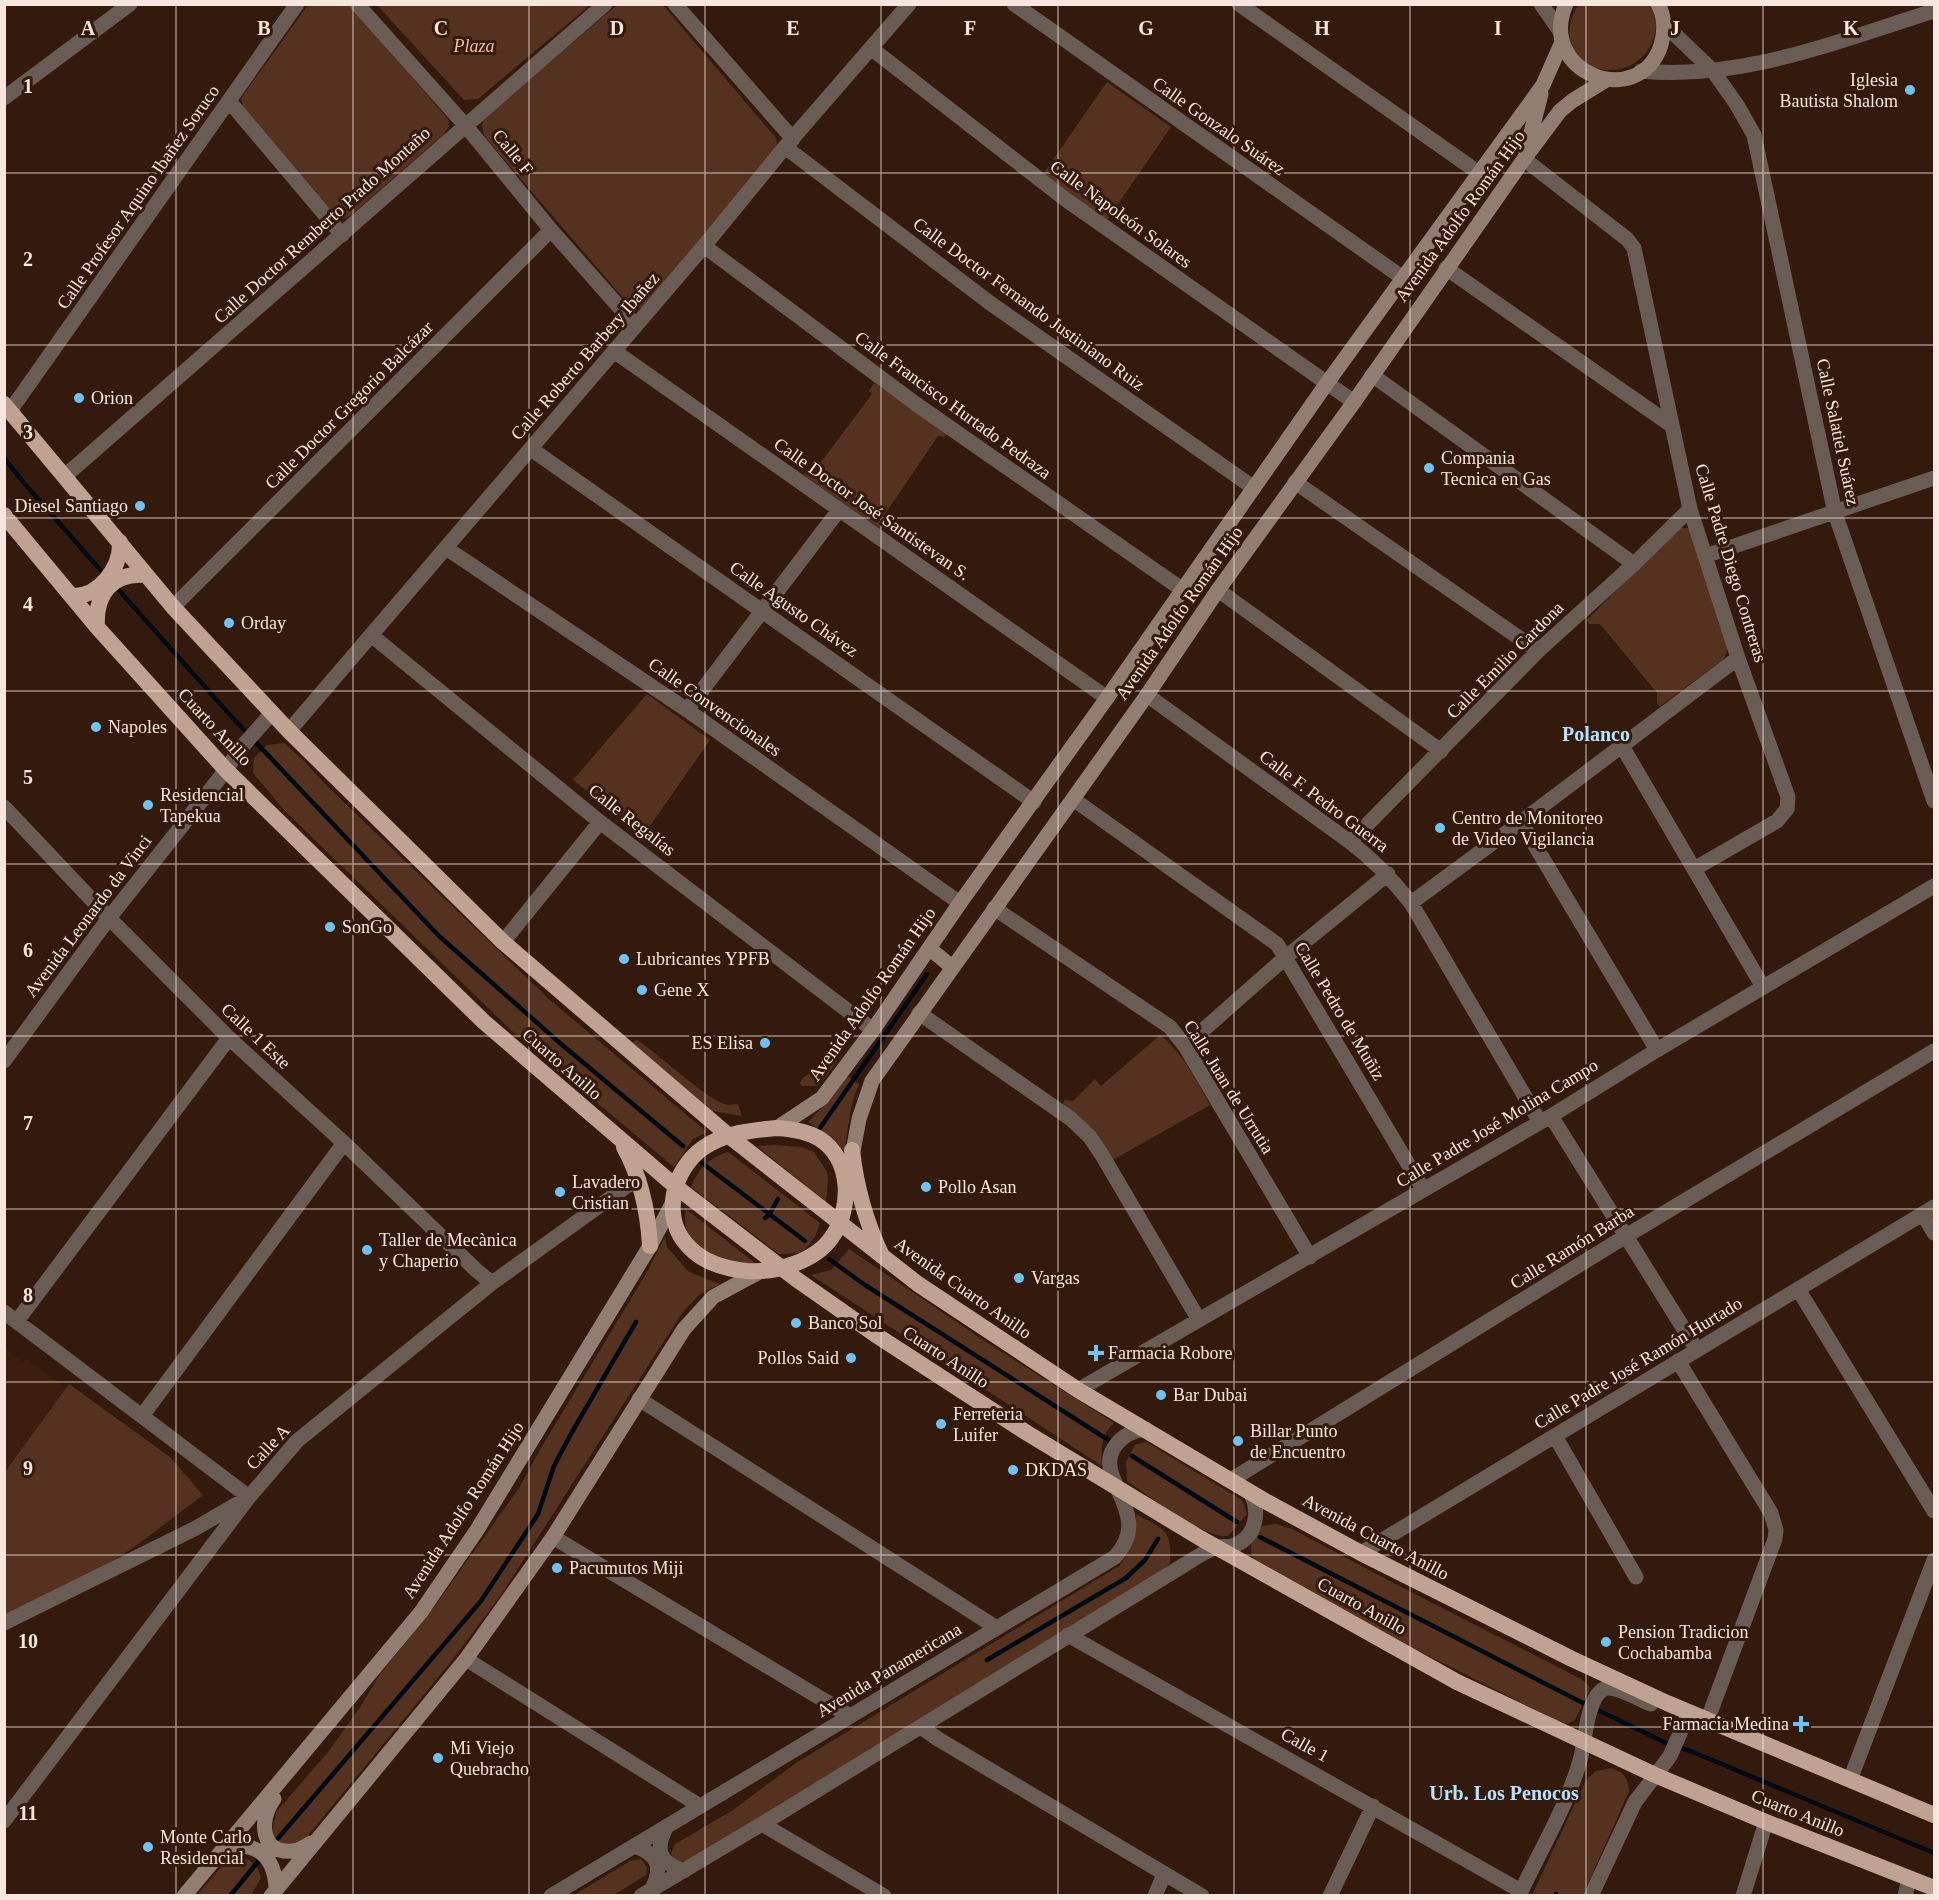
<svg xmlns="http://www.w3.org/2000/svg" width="1939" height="1900" viewBox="0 0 1939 1900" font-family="Georgia,serif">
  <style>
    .built { fill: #3d1e0d }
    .green { fill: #54321f }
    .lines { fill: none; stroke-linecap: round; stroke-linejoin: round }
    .stream { stroke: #000a14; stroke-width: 4.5 }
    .minor { stroke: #695c55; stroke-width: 15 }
    .tertiary { stroke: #695c55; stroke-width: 15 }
    .secondary { stroke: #927d72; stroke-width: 15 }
    .trunk { stroke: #c0a292; stroke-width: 16 }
    .grid { fill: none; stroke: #f7e6dd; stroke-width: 1.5; stroke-opacity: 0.55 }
    .poi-dot { fill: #6fc2f4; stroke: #331a0c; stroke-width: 2 }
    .labels { text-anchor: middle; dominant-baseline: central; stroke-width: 6; stroke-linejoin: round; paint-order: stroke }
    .park-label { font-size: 18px; font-style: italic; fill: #fdb995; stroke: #331a0c }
    .poi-label { font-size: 18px; fill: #f7e6dd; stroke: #331a0c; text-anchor: start }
    .street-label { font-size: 18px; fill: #f7e6dd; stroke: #331a0c }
    .neighbourhood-label { font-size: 20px; font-weight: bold; fill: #b6e2fe; stroke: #331a0c }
    .grid-label { font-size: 20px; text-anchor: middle; font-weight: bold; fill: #f7e6dd; stroke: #331a0c; stroke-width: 6; stroke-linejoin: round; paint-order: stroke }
  </style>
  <rect width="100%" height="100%" fill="#331a0c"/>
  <!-- built -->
  <path class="built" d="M5,1349L23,1363L27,1360L66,1388L5,1472Z"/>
  <!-- green -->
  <path class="green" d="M308,5H349L448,119L449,126L444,134L350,216L344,219L337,218L244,111L241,98Z
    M377,5H590L478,99L464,100Z
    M617,5H663L776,138L777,146L651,305L640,308L630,306L484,136L482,125L484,118Z
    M1579,5H1651C1657,16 1657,28 1653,40C1634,90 1557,73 1571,21C1573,15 1575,9 1579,5Z
    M1107,82L1171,127L1107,220L1043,174Z
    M874,383L948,434L944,437L938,436L881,520L883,527L880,529L804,475L806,471L815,470L872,394L869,391Z
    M1678,528H1688L1692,531L1729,646L1724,659L1659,707L1657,703V693L1600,624H1590L1586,621Z
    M647,694L710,740L643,836L573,780Z
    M284,743L303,760L328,787L550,1000L707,1132L693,1139L674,1167L517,1036L285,811L253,773L254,758L267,745Z
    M1160,1035C1183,1053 1196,1080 1210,1105L1111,1161L1060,1108L1065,1100L1073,1101L1095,1079L1101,1086Z
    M637,1040C658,1053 709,1102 728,1105C732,1105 735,1104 738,1104L742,1116L712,1111L632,1042Z
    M831,1058H834L837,1061L826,1077L818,1086H802L800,1083L803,1078Z
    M847,1076L859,1084L852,1103L844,1151L833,1138L808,1122L834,1095Z
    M775,1145L801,1147L814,1152L827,1172L828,1179L826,1202L757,1146Z
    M728,1152L820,1223L815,1237L802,1253L779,1254L691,1187C698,1169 710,1157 728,1152Z
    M686,1209L755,1263L748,1267C718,1258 678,1250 686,1209Z
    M665,1237L667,1247L689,1272L720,1284L699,1295L682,1313L501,1595L450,1663L301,1844L279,1847C271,1834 272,1826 277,1811L328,1752L359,1709L380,1674L435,1606L519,1488L541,1448L647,1272Z
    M849,1249L983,1340L1114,1423C1101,1434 1101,1450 1102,1466L811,1275L831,1270Z
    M69,1384L170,1457L203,1495L133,1548L27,1615L5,1624V1472Z
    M1146,1442L1242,1500L1247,1514L1228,1536C1200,1537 1151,1497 1127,1481L1126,1462L1135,1445Z
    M1136,1514C1164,1530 1172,1528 1170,1563L1157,1576L690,1860L681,1862L674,1859L671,1853L675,1844L733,1810L796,1763L1119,1566C1132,1550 1137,1535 1136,1514Z
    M1276,1524L1292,1529L1407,1590L1581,1679L1589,1686V1691L1575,1720L1567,1724L1556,1720L1411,1647L1255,1561C1246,1547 1254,1538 1262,1526Z
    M1611,1768C1624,1772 1628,1778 1629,1791L1583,1895H1532L1586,1780L1596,1771Z
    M241,1857C253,1861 258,1866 261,1878L251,1895H197L228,1859Z
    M641,1859L647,1867L646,1875L614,1895H574L630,1861Z"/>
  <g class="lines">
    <!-- stream -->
    <path class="stream" d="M4,458L24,483L104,574
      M116,587L230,715L439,936L561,1044L683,1146
      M820,1128L927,974
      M702,1163L805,1241
      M765,1218L769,1215L778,1199
      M829,1259L865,1285L1110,1441
      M1132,1456L1237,1522
      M1260,1537L1579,1701L1666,1743L1693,1752L1934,1853
      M987,1660L1126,1578L1145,1560L1158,1539
      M274,1843L481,1601L538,1514L554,1466L572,1432L636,1322
      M230,1896L261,1858
      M1556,1896V1894"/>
    <!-- minor -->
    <path class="minor" d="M357,4L465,125L551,230L636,326
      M675,4L793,139
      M1014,4L1403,278
      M1239,4L1479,173
      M872,49L1065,199L1354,402
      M1713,71L1737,105L1754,135L1835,513L1934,801
      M4,98L130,4
      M229,101L342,235
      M785,147L990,303L1254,488
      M1524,159L1627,239L1634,248L1690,509L1738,658L1788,797L1787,809L1777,821L1694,869
      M704,246L916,404L1183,590
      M1446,268L1671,425
      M614,351L1107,698
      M1372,375L1634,564
      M10,411L297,4
      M531,449L1034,802
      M65,476C246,320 424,160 605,4
      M1295,482L1538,651
      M446,548L687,710L960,903
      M1705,556L1934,478
      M1218,590L1441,751
      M173,607L551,230
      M371,635L600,822L873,1030
      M1147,695L1350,842C1374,860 1392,879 1411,903L1540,1122
      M687,710L839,510
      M289,731L704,246L785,147L909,4
      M1622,746L1763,987
      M1073,799L1277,944L1423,1189
      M4,807L109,918L229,1038L344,1143L476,1270L492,1283
      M1521,822L1657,1050
      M1350,842L1538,651L1634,564L1690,509
      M1411,903L1521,822L1738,658
      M994,908L1170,1027L1185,1046L1310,1257
      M503,942L600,822
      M919,1013L1071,1119L1090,1137L1102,1155L1199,1320
      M1185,1046L1286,957L1388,874
      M4,1061L109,918L226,770L239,750L272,713
      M1551,1116L1697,1350
      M1923,1214L1934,1233
      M1798,1289L1934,1511
      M4,1312L249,1497L196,1528L4,1623
      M17,1321L229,1038
      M1678,1361L1771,1513L1776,1530L1775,1539L1707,1721
      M1078,1390L1551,1116L1657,1050L1934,886
      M639,1399L997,1628
      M142,1416L344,1143
      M1555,1436L1636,1577
      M1231,1480L1626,1236L1934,1051
      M553,1537L850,1716
      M1361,1553L1934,1207
      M1068,1635L1521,1891
      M466,1659L700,1806
      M921,1727L938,1739L1202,1896
      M1850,1780L1934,1560
      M4,1821L249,1497L297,1441L492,1283L638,1178
      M762,1824L884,1896
      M1155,1896L1164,1874
      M1330,1896L1373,1806
      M1743,1896L1766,1822
      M1905,1896L1909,1879"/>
    <!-- tertiary -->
    <path class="tertiary" d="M1541,4L1560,31
      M1664,24L1713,71
      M1641,71C1742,81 1840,40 1934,11
      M667,1826C654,1850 659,1862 684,1871
      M634,1846C658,1854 663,1867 652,1889
      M551,1896L1115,1557C1142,1527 1123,1505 1112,1475C1103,1451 1122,1432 1145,1429
      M641,1896L762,1824L1184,1565C1194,1559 1206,1550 1218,1547C1222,1546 1227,1547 1232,1546C1256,1539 1261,1512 1250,1492
      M1519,1896C1539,1852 1569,1803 1581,1757C1585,1741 1587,1697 1604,1689C1614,1684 1640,1700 1651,1704
      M1591,1896L1635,1802L1670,1756L1689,1713"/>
    <!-- secondary -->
    <path class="secondary" d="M1566,4C1536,73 1639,112 1661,45C1665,32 1665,16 1658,4
      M1526,152L1541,94
      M929,948L952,967
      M777,1128L822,1098L873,1030L960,903L1107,698L1327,383L1543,85L1562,42
      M851,1162L859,1119L872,1081L1147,695L1218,590L1354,402L1524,159L1560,111L1572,101L1606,80
      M274,1799C258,1820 261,1855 293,1851C300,1850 306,1846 311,1843
      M224,1847C257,1841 275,1856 276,1889
      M184,1896L421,1612L477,1530L650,1246L672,1204
      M271,1896L466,1659L553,1537L684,1329L713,1297L761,1271"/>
    <!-- trunk -->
    <path class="trunk" d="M4,404L173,607L289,731L503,942L729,1136L918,1284L1078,1390L1265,1501L1361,1553L1572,1659L1667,1703L1934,1815
      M4,515L97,627L226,770L484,1022L675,1186L796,1279L876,1335L1027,1433L1200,1538L1457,1682L1655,1775L1766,1822L1934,1888
      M72,596C99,597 121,568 120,542
      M97,627C95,594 112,572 146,575
      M777,1128C792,1129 807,1131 820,1139C852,1160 852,1208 832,1237C815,1262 775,1273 747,1271C726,1269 703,1262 689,1247C660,1218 673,1169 703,1148C724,1133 752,1130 777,1128Z
      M624,1147C641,1178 648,1211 650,1246
      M852,1150C856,1187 866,1222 882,1256"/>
  </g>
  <!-- grid -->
  <path class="grid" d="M176,4V1896M353,4V1896M529,4V1896M705,4V1896M881,4V1896M1058,4V1896M1234,4V1896M1410,4V1896M1586,4V1896M1763,4V1896M4,173H1934M4,345H1934M4,518H1934M4,691H1934M4,864H1934M4,1036H1934M4,1209H1934M4,1382H1934M4,1555H1934M4,1727H1934"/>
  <!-- markers -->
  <g class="poi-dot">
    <circle cx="1910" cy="90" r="6"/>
    <circle cx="79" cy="398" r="6"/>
    <circle cx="1429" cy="468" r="6"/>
    <circle cx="140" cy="506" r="6"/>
    <circle cx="229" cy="623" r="6"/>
    <circle cx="96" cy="727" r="6"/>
    <circle cx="148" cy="805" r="6"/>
    <circle cx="1440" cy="828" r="6"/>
    <circle cx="330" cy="927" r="6"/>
    <circle cx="624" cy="959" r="6"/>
    <circle cx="642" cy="990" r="6"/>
    <circle cx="765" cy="1043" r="6"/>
    <circle cx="926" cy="1187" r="6"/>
    <circle cx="560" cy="1192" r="6"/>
    <circle cx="367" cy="1250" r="6"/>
    <circle cx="1019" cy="1278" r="6"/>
    <circle cx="796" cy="1323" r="6"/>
    <path d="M1093 1344h6v6h6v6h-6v6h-6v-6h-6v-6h6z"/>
    <circle cx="851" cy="1358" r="6"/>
    <circle cx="1161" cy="1395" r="6"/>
    <circle cx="941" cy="1424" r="6"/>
    <circle cx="1238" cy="1441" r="6"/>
    <circle cx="1013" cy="1470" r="6"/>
    <circle cx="557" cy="1568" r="6"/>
    <circle cx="1606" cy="1642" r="6"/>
    <path d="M1798 1715h6v6h6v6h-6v6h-6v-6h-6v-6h6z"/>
    <circle cx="438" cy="1758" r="6"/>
    <circle cx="148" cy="1847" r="6"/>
  </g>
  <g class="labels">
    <!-- park labels -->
    <g class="park-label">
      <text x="474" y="46">Plaza</text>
    </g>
    <!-- poi labels -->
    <g class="poi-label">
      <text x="1898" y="80" text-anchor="end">Iglesia<tspan x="1898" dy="21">Bautista Shalom</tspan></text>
      <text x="91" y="398">Orion</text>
      <text x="1441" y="458">Compania<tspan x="1441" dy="21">Tecnica en Gas</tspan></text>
      <text x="128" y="506" text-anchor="end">Diesel Santiago</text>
      <text x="241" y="623">Orday</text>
      <text x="108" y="727">Napoles</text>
      <text x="160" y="795">Residencial<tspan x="160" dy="21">Tapekua</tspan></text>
      <text x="1452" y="818">Centro de Monitoreo<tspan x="1452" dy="21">de Video Vigilancia</tspan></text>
      <text x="342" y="927">SonGo</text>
      <text x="636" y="959">Lubricantes YPFB</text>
      <text x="654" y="990">Gene X</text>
      <text x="753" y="1043" text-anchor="end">ES Elisa</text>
      <text x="572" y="1182">Lavadero<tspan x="572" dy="21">Cristian</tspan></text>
      <text x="938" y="1187">Pollo Asan</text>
      <text x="379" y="1240">Taller de Mecànica<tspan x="379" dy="21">y Chaperio</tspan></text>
      <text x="1031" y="1278">Vargas</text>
      <text x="808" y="1323">Banco Sol</text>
      <text x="1108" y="1353">Farmacia Robore</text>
      <text x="839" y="1358" text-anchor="end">Pollos Said</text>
      <text x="1173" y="1395">Bar Dubai</text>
      <text x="953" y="1414">Ferreteria<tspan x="953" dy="21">Luifer</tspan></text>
      <text x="1250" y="1431">Billar Punto<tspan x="1250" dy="21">de Encuentro</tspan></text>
      <text x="1025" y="1470">DKDAS</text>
      <text x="569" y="1568">Pacumutos Miji</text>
      <text x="1618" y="1632">Pension Tradicion<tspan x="1618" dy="21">Cochabamba</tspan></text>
      <text x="1789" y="1724" text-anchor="end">Farmacia Medina</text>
      <text x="450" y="1748">Mi Viejo<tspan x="450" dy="21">Quebracho</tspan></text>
      <text x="160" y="1837">Monte Carlo<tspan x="160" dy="21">Residencial</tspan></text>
    </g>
    <!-- street labels -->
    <g class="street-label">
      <text transform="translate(1219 126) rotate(35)">Calle Gonzalo Suárez</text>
      <text transform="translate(513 152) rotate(51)">Calle F</text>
      <text transform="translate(138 197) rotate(-55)">Calle Profesor Aquino Ibañez Soruco</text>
      <text transform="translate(1121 214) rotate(36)">Calle Napoleón Solares</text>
      <text transform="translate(1460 216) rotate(-54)">Avenida Adolfo Román Hijo</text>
      <text transform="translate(322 225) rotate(-42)">Calle Doctor Remberto Prado Montaño</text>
      <text transform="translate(1029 304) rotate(36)">Calle Doctor Fernando Justiniano Ruiz</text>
      <text transform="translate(585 356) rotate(-49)">Calle Roberto Barbery Ibañez</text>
      <text transform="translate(349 405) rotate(-45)">Calle Doctor Gregorio Balcázar</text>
      <text transform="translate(953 405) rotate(36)">Calle Francisco Hurtado Pedraza</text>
      <text transform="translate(1838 432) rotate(78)">Calle Salatiel Suárez</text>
      <text transform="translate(872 509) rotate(35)">Calle Doctor José Santistevan S.</text>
      <text transform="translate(1731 563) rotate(73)">Calle Padre Diego Contreras</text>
      <text transform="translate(794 609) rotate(35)">Calle Agusto Chávez</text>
      <text transform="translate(1179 613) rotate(-55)">Avenida Adolfo Román Hijo</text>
      <text transform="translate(1505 660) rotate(-45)">Calle Emilio Cardona</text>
      <text transform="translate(715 707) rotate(35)">Calle Convencionales</text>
      <text transform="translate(215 727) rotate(47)">Cuarto Anillo</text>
      <text transform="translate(1324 801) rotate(37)">Calle F. Pedro Guerra</text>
      <text transform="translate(632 820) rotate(38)">Calle Regalías</text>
      <text transform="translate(88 916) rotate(-53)">Avenida Leonardo da Vinci</text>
      <text transform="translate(872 994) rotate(-55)">Avenida Adolfo Román Hijo</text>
      <text transform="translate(1340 1011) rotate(59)">Calle Pedro de Muñiz</text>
      <text transform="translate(256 1036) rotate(43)">Calle 1 Este</text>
      <text transform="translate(562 1064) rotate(41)">Cuarto Anillo</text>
      <text transform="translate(1229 1087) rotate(58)">Calle Juan de Urrutia</text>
      <text transform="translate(1497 1123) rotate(-31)">Calle Padre José Molina Campo</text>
      <text transform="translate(1572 1247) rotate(-32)">Calle Ramón Barba</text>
      <text transform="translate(963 1288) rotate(35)">Avenida Cuarto Anillo</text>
      <text transform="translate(946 1357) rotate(33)">Cuarto Anillo</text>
      <text transform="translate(1638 1363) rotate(-31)">Calle Padre José Ramón Hurtado</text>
      <text transform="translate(268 1447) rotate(-47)">Calle A</text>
      <text transform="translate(463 1510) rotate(-57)">Avenida Adolfo Román Hijo</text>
      <text transform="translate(1376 1537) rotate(28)">Avenida Cuarto Anillo</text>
      <text transform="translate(1362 1606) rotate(29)">Cuarto Anillo</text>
      <text transform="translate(889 1670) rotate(-31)">Avenida Panamericana</text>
      <text transform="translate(1305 1745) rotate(29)">Calle 1</text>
      <text transform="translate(1798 1813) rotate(22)">Cuarto Anillo</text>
    </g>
    <!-- neighbourhood labels -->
    <g class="neighbourhood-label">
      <text x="1596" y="734">Polanco</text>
      <text x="1504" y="1793">Urb. Los Penocos</text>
    </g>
  </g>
  <g class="grid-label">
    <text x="88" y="35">A</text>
    <text x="264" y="35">B</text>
    <text x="441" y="35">C</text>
    <text x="617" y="35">D</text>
    <text x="793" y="35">E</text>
    <text x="970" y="35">F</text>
    <text x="1146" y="35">G</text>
    <text x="1322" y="35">H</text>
    <text x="1498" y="35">I</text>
    <text x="1675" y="35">J</text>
    <text x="1851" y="35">K</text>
    <text x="28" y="93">1</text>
    <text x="28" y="266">2</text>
    <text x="28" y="439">3</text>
    <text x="28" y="611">4</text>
    <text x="28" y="784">5</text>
    <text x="28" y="957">6</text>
    <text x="28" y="1130">7</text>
    <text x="28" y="1302">8</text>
    <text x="28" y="1475">9</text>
    <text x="28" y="1648">10</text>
    <text x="28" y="1820">11</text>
  </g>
  <!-- border -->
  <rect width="1939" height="1900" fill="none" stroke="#f7e6dd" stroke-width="12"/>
</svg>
